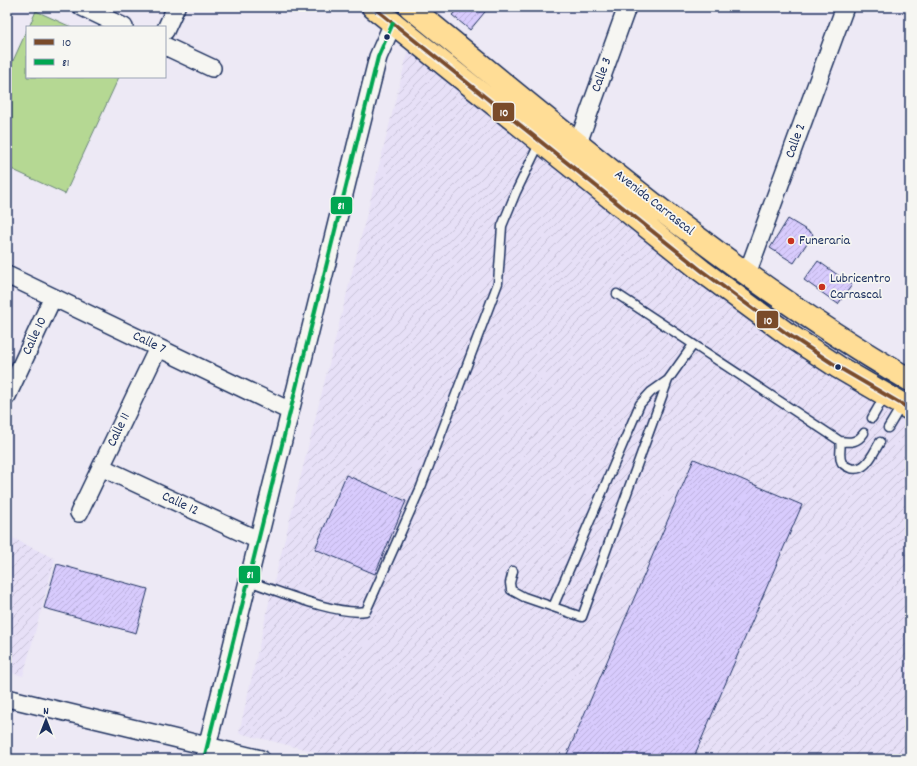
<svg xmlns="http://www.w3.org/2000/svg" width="917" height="766" viewBox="0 0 917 766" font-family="Dekko,sans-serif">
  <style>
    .industrial { fill: url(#industrial-furrows) }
    .pitch { fill: #b5d893; stroke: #688478 }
    .building { fill: url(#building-hatch); stroke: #1b2f5e }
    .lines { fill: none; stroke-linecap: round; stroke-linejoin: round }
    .service-casing { stroke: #1b2f5e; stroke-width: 11 }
    .minor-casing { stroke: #1b2f5e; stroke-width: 20 }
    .primary-casing { stroke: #1b2f5e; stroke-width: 25 }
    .service { stroke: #f6f6f2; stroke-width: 8 }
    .minor { stroke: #f6f6f2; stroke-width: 17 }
    .primary { stroke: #ffdd96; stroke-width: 22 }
    .bus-1-casing { stroke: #f6f6f2; stroke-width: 7 }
    .bus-2-casing { stroke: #f6f6f2; stroke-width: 7 }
    .bus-1 { stroke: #7a4b2a; stroke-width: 4 }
    .bus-2 { stroke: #00a651; stroke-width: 4 }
    .bus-dot { fill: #1b2f5e; stroke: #f6f6f2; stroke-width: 1.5 }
    .poi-dot { fill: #c8321e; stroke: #f6f6f2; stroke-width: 1.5 }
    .labels { text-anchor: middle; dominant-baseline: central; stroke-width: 3.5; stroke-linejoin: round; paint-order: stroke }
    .street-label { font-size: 14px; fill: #1b2f5e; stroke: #f6f6f2 }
    .poi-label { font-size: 14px; fill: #1b2f5e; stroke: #f6f6f2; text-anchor: start }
    .line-badge { stroke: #f6f6f2; stroke-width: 1.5 }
    .badge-label { font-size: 11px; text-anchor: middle; font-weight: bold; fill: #fff }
  </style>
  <defs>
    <pattern id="industrial-furrows" width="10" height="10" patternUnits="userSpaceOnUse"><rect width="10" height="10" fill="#e7e0f7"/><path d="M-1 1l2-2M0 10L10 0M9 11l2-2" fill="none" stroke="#c6c0d6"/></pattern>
    <pattern id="building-hatch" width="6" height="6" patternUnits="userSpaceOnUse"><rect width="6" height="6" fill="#d8cbfd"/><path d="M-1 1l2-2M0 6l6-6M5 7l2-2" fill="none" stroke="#b9afdb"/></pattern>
  </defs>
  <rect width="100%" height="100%" fill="#ede9f5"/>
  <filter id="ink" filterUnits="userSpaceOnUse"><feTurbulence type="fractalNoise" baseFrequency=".025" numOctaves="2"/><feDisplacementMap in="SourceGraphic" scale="8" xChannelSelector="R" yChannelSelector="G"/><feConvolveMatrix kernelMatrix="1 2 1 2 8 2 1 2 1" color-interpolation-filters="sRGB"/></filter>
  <g filter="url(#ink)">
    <!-- industrial -->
    <path class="industrial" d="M410,43L910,420V759H345L239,733L270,598Z
      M7,535L55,559L23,676L7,672Z"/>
    <!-- pitch -->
    <path class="pitch" d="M36,11L71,27H29Z
      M27,30V77H119L65,194L7,167V74Z"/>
    <!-- building -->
    <path class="building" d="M459,7H489L470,30L452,15Z
      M788,219L813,234L794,263L770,248Z
      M818,261L852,285L838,304L804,280Z
      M694,459L802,505L693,759H565Z
      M346,475L406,501L375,574L315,549Z
      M57,564L148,589L136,633L44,608Z"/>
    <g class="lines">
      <!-- service casing -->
      <g class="service-casing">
        <path id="service" d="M617,294L840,441C851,443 858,442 864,433
          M872,418L880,404L881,394
          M888,428L897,413L904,406
          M840,441C842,448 838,456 842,463C844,465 847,467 850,468C866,473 873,453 880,442
          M513,571L510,583L511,590L524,597L582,617L668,380
          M248,581C278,591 337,616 366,611L421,487L498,283L502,226L516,192L540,142
          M553,607L640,404L651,392L668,380L693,345"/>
      </g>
      <!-- minor casing -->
      <g class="minor-casing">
        <path id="minor" d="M82,7L124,27
          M165,31L176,7
          M165,46L212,68
          M578,143L627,7
          M747,274L845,7
          M7,275L290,411
          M7,396L53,297
          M101,467L258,540
          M79,513L158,348
          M7,698L261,759
          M204,759L378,57L393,23"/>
      </g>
      <!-- primary casing -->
      <g class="primary-casing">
        <path id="primary" d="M373,7L702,271L786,333L838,367L910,409
          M410,7C571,138 730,276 910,380"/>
      </g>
      <!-- service -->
      <use href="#service" class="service"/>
      <!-- minor -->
      <use href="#minor" class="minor"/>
      <!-- primary -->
      <use href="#primary" class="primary"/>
      <!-- bus-1 casing -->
      <g class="bus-1-casing">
        <path id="bus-1" d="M373,7L702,271L786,333L838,367L910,409"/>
      </g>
      <!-- bus-2 casing -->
      <g class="bus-2-casing">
        <path id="bus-2" d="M204,759L378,57L393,23"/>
      </g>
      <!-- bus-1 -->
      <use href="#bus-1" class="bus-1"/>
      <!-- bus-2 -->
      <use href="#bus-2" class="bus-2"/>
    </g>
  </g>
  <!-- markers -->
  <g class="bus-dot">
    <circle cx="387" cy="37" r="3.5"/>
    <circle cx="838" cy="367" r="3.5"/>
  </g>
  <g class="poi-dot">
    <circle cx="791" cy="241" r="4"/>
    <circle cx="822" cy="287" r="4"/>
  </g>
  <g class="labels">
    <!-- street labels -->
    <g class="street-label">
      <text transform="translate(602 75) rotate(-70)">Calle 3</text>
      <text transform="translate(796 141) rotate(-70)">Calle 2</text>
      <text transform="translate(654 203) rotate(38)">Avenida Carrascal</text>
      <text transform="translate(35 336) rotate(-65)">Calle 10</text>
      <text transform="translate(149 343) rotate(26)">Calle 7</text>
      <text transform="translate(119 430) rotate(-64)">Calle 11</text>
      <text transform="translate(180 504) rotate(25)">Calle 12</text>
    </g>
    <!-- poi labels -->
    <g class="poi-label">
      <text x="799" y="241">Funeraria</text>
      <text x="830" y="279">Lubricentro<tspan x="830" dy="16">Carrascal</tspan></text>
    </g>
  </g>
  <g class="line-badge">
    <rect x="492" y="102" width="23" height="20" rx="4" fill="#7a4b2a"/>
    <rect x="330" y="196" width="23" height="19" rx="4" fill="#00a651"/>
    <rect x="756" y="310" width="23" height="19" rx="4" fill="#7a4b2a"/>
    <rect x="238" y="565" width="23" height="19" rx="4" fill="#00a651"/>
  </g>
  <g class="badge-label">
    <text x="504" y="116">10</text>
    <text x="341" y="209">81</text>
    <text x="768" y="324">10</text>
    <text x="250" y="578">81</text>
  </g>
  <!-- margin -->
  <rect width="917" height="766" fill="none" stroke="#f6f6f2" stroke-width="24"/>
  <rect x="12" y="12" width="893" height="742" fill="none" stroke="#1b2f5e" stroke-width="1.5" filter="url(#ink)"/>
  <!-- legend -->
  <rect x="26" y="26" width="140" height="52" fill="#f6f6f2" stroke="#9ea6b7"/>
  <rect x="34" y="39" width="20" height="6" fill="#7a4b2a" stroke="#9ea6b7"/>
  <text x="62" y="46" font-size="12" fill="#1b2f5e">10</text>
  <rect x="34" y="59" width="20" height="6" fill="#00a651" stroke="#9ea6b7"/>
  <text x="62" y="66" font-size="12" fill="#1b2f5e">81</text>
  <!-- north arrow -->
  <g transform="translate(46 720)" stroke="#f6f6f2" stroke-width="3" paint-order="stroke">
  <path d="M0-3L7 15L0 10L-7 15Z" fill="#1b2f5e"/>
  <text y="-6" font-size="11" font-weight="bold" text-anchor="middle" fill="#1b2f5e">N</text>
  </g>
</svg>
